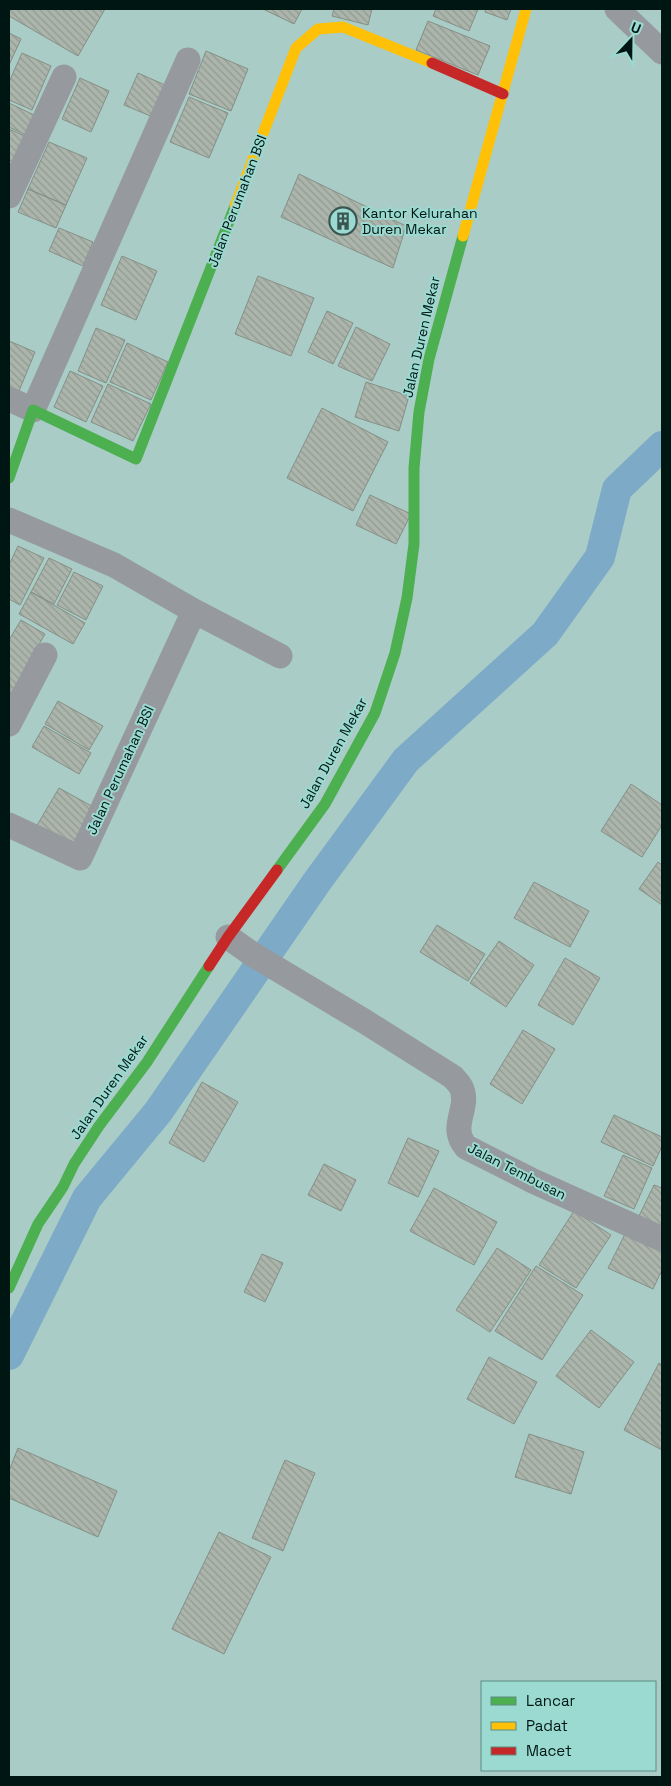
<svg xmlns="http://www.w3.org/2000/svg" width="671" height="1786" viewBox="0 0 671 1786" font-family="'Space Grotesk',sans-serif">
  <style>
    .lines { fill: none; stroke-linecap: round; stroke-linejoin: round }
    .canal { stroke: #7caac7; stroke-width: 30 }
    .building { fill: url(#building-back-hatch); stroke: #858f86 }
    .street { stroke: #96999e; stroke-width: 25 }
    .fast { stroke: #4caf50; stroke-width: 11 }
    .slow { stroke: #ffc107; stroke-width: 11 }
    .jam { stroke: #c62828; stroke-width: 11 }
    .labels { text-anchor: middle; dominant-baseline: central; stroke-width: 4; stroke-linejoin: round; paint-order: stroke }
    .street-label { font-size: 14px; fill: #001613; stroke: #9bdad1 }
    .poi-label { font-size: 14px; fill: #001613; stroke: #9bdad1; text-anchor: start }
  </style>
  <defs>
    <pattern id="building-back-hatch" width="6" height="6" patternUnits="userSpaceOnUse" patternTransform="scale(1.25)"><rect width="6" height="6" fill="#acb5ab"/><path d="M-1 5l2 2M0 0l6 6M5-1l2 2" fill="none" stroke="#929b92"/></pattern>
  </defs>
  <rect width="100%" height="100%" fill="#a9ccc6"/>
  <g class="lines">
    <!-- canal -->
    <path class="canal" d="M9,1355L87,1198L158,1112L316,883L406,760L545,634L600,557L617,489L662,446"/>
  </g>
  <!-- building -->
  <path class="building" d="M9,9H105L78,56L9,16Z
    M263,9H302L294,24Z
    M334,9H372L368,25L332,16Z
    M436,9H478L469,31L433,16Z
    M486,9H511L507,20L485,12Z
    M428,21L490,46L478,75L416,50Z
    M9,33L21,39L9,65Z
    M206,51L248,69L231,111L189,94Z
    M22,53L51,66L32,110L9,100V82Z
    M138,73L174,89L160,120L124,105Z
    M80,78L109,91L91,132L62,119Z
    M189,97L228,113L209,158L170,142Z
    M9,103L34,115L26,135L9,127Z
    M9,129L25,136L13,162L9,160Z
    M49,142L87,158L66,205L28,189Z
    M299,174L406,226L393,268L281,217Z
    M28,189L66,205L56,228L18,212Z
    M59,228L93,242L83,266L49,251Z
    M122,256L157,271L136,320L101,305Z
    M258,276L314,298L291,356L235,334Z
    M327,311L353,323L333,364L308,352Z
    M356,327L390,344L372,381L338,366Z
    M96,328L125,340L106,383L78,371Z
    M9,341L35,352L19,391L9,387Z
    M127,343L168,362L151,400L110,382Z
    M70,371L103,386L86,422L54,407Z
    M366,382L409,396L399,431L355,417Z
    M108,384L151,404L133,441L91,422Z
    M322,408L388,442L353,511L287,478Z
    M370,495L411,514L396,544L356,525Z
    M18,546L44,558L20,605L9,599V565Z
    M49,558L72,569L54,604L31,592Z
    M74,572L103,586L86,620L57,605Z
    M31,592L85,623L73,644L19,614Z
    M21,620L45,634L10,695L9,640Z
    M58,701L103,726L89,750L45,724Z
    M44,726L91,753L79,774L32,747Z
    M631,784L662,805V825L642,857L601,831Z
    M59,788L97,809L74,848L36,827Z
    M658,862L662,865V905L639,889Z
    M534,882L589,911L570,947L514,918Z
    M437,925L485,954L468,981L420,952Z
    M499,941L534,965L506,1007L470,983Z
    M565,958L600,978L573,1025L538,1005Z
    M523,1030L555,1049L522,1104L490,1084Z
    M202,1082L238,1102L204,1162L169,1143Z
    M614,1115L662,1137V1146L653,1166L601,1142Z
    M408,1138L439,1151L418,1197L388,1183Z
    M623,1155L652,1168L634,1209L604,1196Z
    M324,1164L356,1180L341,1211L308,1195Z
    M654,1185L662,1188V1229L638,1218Z
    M434,1188L497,1222L474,1265L410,1231Z
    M574,1211L611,1235L576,1288L539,1265Z
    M626,1232L662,1249V1270L653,1289L608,1268Z
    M497,1248L531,1270L490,1332L456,1310Z
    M262,1254L283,1263L265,1302L244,1292Z
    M536,1266L583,1295L542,1360L495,1331Z
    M591,1330L634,1362L599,1408L556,1376Z
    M489,1357L537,1382L514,1424L467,1399Z
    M659,1363L662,1365V1450L624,1430Z
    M529,1434L584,1452L571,1494L515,1477Z
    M18,1448L117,1491L98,1537L9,1498V1471Z
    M285,1460L315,1473L283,1551L252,1538Z
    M219,1532L271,1557L224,1654L172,1629Z"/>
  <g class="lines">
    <!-- street -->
    <path class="street" d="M617,9L662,52
      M9,196L64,77
      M9,399L33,410L188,60
      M9,520L114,565L194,611L280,656
      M9,724L45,655
      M9,825L80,858L194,611
      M228,937L252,954L364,1021L453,1077C455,1080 459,1083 461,1087C471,1108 448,1126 466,1147L533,1181L662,1239"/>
    <!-- fast -->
    <path class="fast" d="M9,478L33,410L136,459L235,206
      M277,870L325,804L375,713L395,653L407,598L414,544V468L419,412L429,359L463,236
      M9,1288L38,1224L63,1187L74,1164L99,1126L147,1062L209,966"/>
    <!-- slow -->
    <path class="slow" d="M235,206L296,48L318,29L343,27L432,63
      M463,236L526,9"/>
    <!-- jam -->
    <path class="jam" d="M432,63L503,94
      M209,966L228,937L277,870"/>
  </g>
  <!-- icons -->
  <defs>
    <g id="building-ring" transform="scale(1.4375)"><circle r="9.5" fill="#9bdad1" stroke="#3b5652" stroke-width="1.5"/><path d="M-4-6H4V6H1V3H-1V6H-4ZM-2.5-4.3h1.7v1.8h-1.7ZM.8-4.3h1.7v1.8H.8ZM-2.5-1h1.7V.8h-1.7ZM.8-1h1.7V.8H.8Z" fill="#3b5652"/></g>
  </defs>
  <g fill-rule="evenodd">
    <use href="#building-ring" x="343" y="221"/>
  </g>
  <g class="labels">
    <!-- street labels -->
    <g class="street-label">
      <text transform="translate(237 201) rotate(-69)">Jalan Perumahan BSI</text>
      <text transform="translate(421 337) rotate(-77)">Jalan Duren Mekar</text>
      <text transform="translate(333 753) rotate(-61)">Jalan Duren Mekar</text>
      <text transform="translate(120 770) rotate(-65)">Jalan Perumahan BSI</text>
      <text transform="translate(109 1087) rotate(-55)">Jalan Duren Mekar</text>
      <text transform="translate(517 1171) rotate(27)">Jalan Tembusan</text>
    </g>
    <!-- poi labels -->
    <g class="poi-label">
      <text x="362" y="213">Kantor Kelurahan<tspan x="362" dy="16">Duren Mekar</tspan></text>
    </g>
  </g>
  <!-- border -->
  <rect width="671" height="1786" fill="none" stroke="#001613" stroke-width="20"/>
  <!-- legend -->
  <rect x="481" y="1681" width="175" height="90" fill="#9bdad1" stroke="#5d8c85"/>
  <rect x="491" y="1697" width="25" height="8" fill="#4caf50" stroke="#5d8c85"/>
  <text x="526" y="1706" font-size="15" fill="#001613">Lancar</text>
  <rect x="491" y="1722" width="25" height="8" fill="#ffc107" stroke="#5d8c85"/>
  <text x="526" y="1731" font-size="15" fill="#001613">Padat</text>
  <rect x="491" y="1747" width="25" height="8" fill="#c62828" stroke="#5d8c85"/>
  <text x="526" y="1756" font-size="15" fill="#001613">Macet</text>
  <!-- north arrow -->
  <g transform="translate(631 40) rotate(22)" stroke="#9bdad1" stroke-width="4" paint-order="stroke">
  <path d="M0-4L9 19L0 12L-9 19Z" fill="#001613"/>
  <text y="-8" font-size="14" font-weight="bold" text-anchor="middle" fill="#001613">U</text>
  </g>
</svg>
